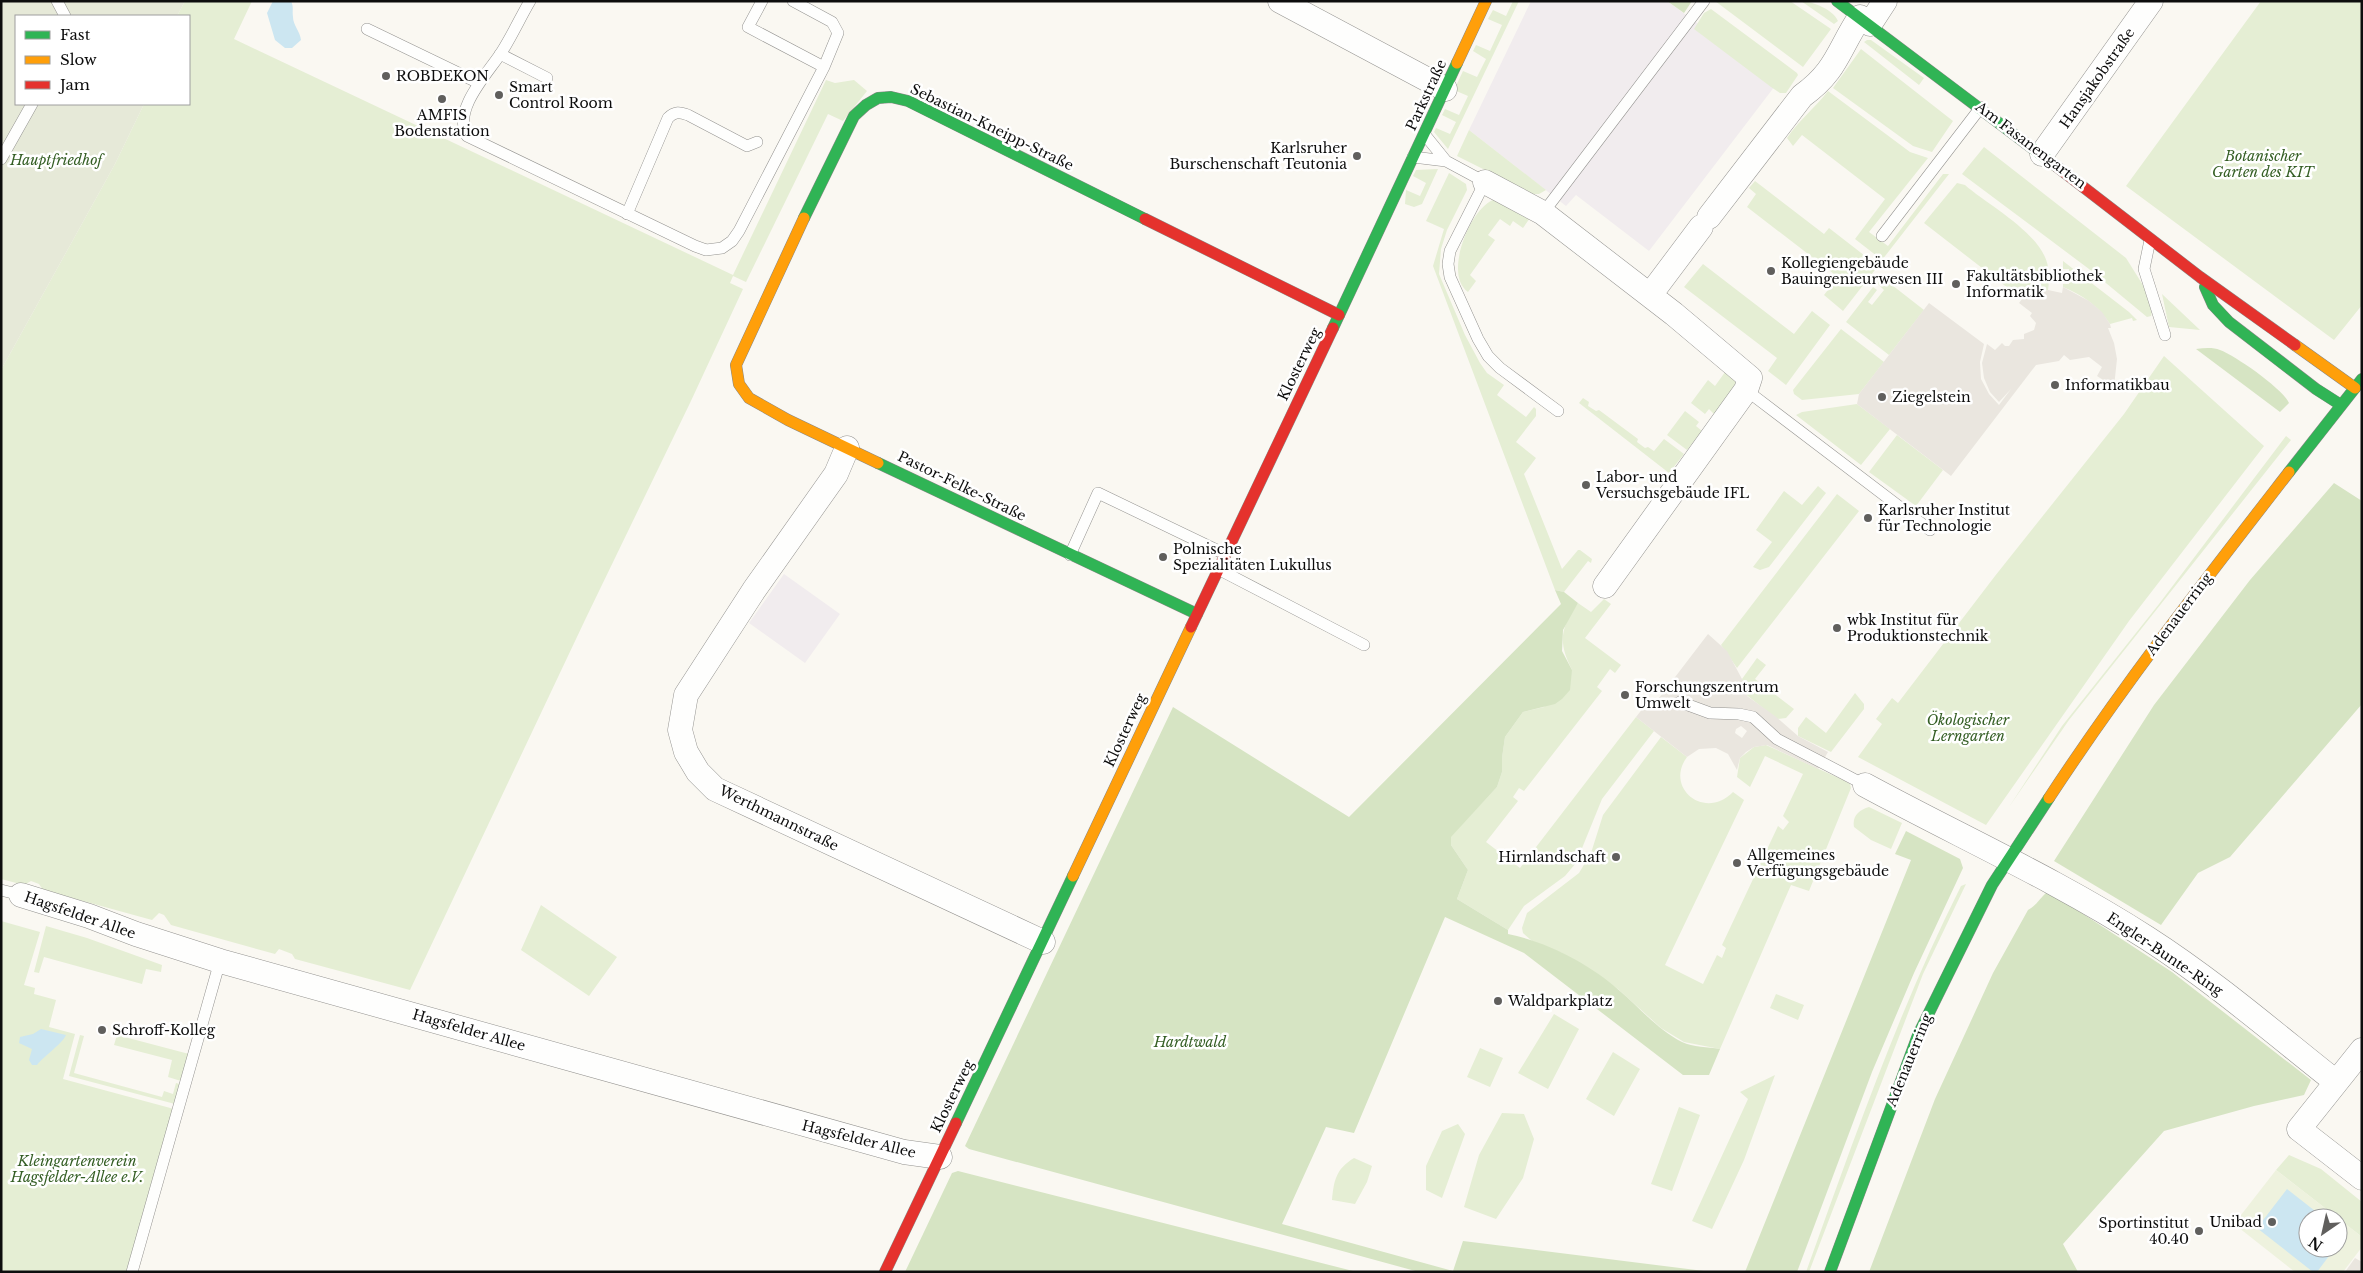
<svg xmlns="http://www.w3.org/2000/svg" width="2363" height="1273" viewBox="0 0 2363 1273" font-family="'Libre Baskerville',serif">
  <style>
    .industrial { fill: #f1ecee }
    .green { fill: #e5eed4 }
    .forest { fill: #d6e4c3 }
    .cemetery { fill: #e6e9d8 }
    .pitch { fill: #eef2de }
    .plaza { fill: #eae6df; fill-rule: evenodd }
    .water { fill: #cce6f1 }
    .lines { fill: none; stroke-linecap: round; stroke-linejoin: round }
    .lane-casing { stroke: #949390; stroke-width: 12 }
    .street-casing { stroke: #949390; stroke-width: 25 }
    .fast-casing { stroke: #8a8987; stroke-width: 12 }
    .slow-casing { stroke: #8a8987; stroke-width: 12 }
    .jam-casing { stroke: #8a8987; stroke-width: 12 }
    .lane { stroke: #fefefd; stroke-width: 11 }
    .street { stroke: #fefefd; stroke-width: 24 }
    .fast { stroke: #30b455; stroke-width: 11 }
    .slow { stroke: #ff9f0a; stroke-width: 11 }
    .jam { stroke: #e5322d; stroke-width: 11 }
    .poi-dot { fill: #605f5d; stroke: #fff; stroke-width: 2 }
    .labels { text-anchor: middle; dominant-baseline: central; stroke-width: 5; stroke-linejoin: round; paint-order: stroke }
    .poi-label { font-size: 14px; fill: #0d0d0d; stroke: #fff; text-anchor: start }
    .street-label { font-size: 14px; fill: #0d0d0d; stroke: #fff }
    .park-label { font-size: 14px; font-style: italic; fill: #345e24; stroke: #fff }
  </style>
  <rect width="100%" height="100%" fill="#faf8f2"/>
  <!-- industrial -->
  <path class="industrial" d="M1531,1H1667L1778,82L1649,251L1576,195L1566,206L1469,130Z
    M784,574L840,614L805,663L749,623Z"/>
  <!-- green -->
  <path class="green" d="M185,1H252L234,39L733,275L826,80L835,83L854,80L867,91L843,121L828,114L746,282L733,276L730,283L743,289L690,403L585,620L410,990L295,959L292,954L279,949L275,954L171,925L164,915L159,913L152,920L43,890L39,884L31,881L24,885L1,879V370L115,164L144,104H189V16H177Z
    M1513,1H1519L1448,149L1434,132L1436,128L1450,134L1456,122L1442,115L1445,109L1459,115L1468,96L1454,90L1463,71L1477,77L1486,59L1473,51L1476,45L1490,51L1502,25L1488,19L1493,10L1506,16Z
    M1715,1H1790L1831,29L1803,67Z
    M1801,1C1812,1 1834,10 1838,21L1834,24Z
    M2261,1H2362V305L2334,340L2126,186Z
    M1711,9L1797,73L1798,75L1786,93H1780L1771,87L1694,29L1704,13Z
    M1867,40H1871L1924,78L1919,85L1864,42Z
    M1861,49L1953,121L1932,152L1913,146L1833,88Z
    M1828,91L1910,152L1928,158L1869,232L1888,246L1943,174H1949L1882,260L1855,239L1885,199L1802,135L1793,146L1787,138C1799,120 1815,108 1828,91Z
    M1469,130L1546,190L1539,194H1533L1457,156Z
    M1984,147L2126,258L2146,290L2152,312L2151,316L2147,317L2089,269L1962,174Z
    M1438,169L1422,204L1414,207L1405,204L1406,190L1420,196L1426,183L1413,176L1416,170Z
    M1449,173L1466,184L1467,190L1447,230L1441,249L1439,274L1465,335L1480,363L1487,373L1504,385L1497,395L1526,417L1534,407L1536,409V416L1516,442L1536,458L1524,474L1562,569L1578,550H1580L1592,559L1591,563L1588,561L1564,592L1555,590L1433,266L1444,229L1426,221Z
    M1755,181L1824,234L1829,228L1878,266L1843,311L1824,295L1838,277L1747,207L1756,194L1749,188Z
    M1957,183L1965,185C1989,206 2043,234 2048,267H2044L2045,282H2049L2048,290L2022,299L1924,223Z
    M1493,200H1498L1530,218L1523,228L1513,221L1510,226L1500,219L1488,235L1495,240L1470,275L1476,281L1468,292C1443,275 1470,209 1493,200Z
    M2063,261L2129,312L2137,320L2133,321L2132,318L2110,324C2098,306 2083,295 2063,287V284H2069V269H2063Z
    M1703,264L1794,334L1812,311L1830,325L1786,385L1768,371L1777,358L1684,287Z
    M1883,278L1924,310L1889,355L1846,322L1873,287L1877,290L1868,302L1872,305L1884,290L1877,283Z
    M2162,294L2200,330L2169,327Z
    M1841,329L1884,362L1859,394L1802,400L1794,394L1793,390Z
    M2164,356L2264,446L2129,621L1986,825L1858,757L1882,724L1876,719L1892,698L1898,703L1995,576L2124,414Z
    M1728,368L1740,380L1714,414L1709,409L1705,414L1691,403L1708,380L1715,386Z
    M1583,398L1589,402L1588,406L1596,411L1599,410L1638,439L1637,442L1645,448L1648,447L1654,451L1664,439L1684,454L1669,473L1579,403Z
    M1857,404L1890,429L1861,465L1796,415L1802,412Z
    M1685,411L1699,422L1696,426L1702,431L1687,450L1667,435Z
    M1897,435L1943,470L1916,506L1869,472Z
    M2286,436L2291,440L2069,720L2009,807L2062,726L2159,604Z
    M1818,486L1826,493L1769,567L1760,570L1753,567L1772,542L1756,530L1784,491L1802,505Z
    M1837,494L1859,511L1737,668L1721,645Z
    M1604,599L1611,604L1585,638L1621,665L1615,673L1610,669L1597,687L1602,691L1524,791L1519,788L1513,797L1518,801L1486,842L1520,868L1636,717L1654,731L1602,799L1576,863L1565,876L1524,906L1508,930L1457,899L1468,870L1451,845L1450,837L1497,787L1502,772V758L1505,737L1523,712L1544,707L1572,670C1558,642 1560,629 1578,603L1591,612Z
    M1757,658L1766,665L1755,679L1794,709L1786,718L1777,719L1744,693L1742,679Z
    M1855,693L1864,704V709L1831,752L1798,736V728L1806,717L1826,733Z
    M1661,737L1687,757C1664,788 1705,821 1733,792L1744,800L1665,965L1703,984L1717,955L1722,958L1726,948L1722,945L1778,826L1783,830L1789,822L1783,816L1803,774L1765,756L1750,787L1737,777L1740,758L1754,747L1766,745L1843,780L1850,784L1851,788L1809,891L1791,885L1720,1049L1684,1042L1661,1028L1618,989L1562,953L1532,941L1523,933L1522,928L1527,913L1579,873L1591,853L1603,815Z
    M1869,807L1902,823L1891,849L1871,840L1854,827C1852,816 1859,810 1869,807Z
    M1966,884L1923,974L1809,1272H1806C1853,1142 1899,1009 1961,886Z
    M541,905L617,957L589,996L521,950Z
    M1,921L40,932L24,985L35,988L34,994L56,1000L49,1027L75,1034L63,1079L174,1109L126,1272H1Z
    M46,926L87,938L162,965L161,972L146,969L142,984L44,957L39,973L34,972Z
    M1776,994L1804,1005L1798,1020L1770,1008Z
    M1554,1014L1579,1029L1548,1089L1518,1073Z
    M80,1035L84,1036L74,1073L162,1097L164,1091L173,1094L176,1083L180,1084L175,1104L69,1076Z
    M117,1035L189,1054L181,1081L168,1077L172,1060L114,1045Z
    M1480,1048L1503,1058L1490,1087L1467,1077Z
    M1613,1052L1640,1069L1614,1116L1586,1099Z
    M1775,1075L1744,1160L1712,1229L1692,1221L1748,1099L1740,1092Z
    M1679,1107L1700,1115L1672,1191L1651,1184Z
    M1502,1113L1524,1114L1534,1139L1523,1178L1496,1219L1464,1207L1479,1155Z
    M1458,1124L1465,1134L1442,1198L1426,1190V1166L1442,1131Z
    M2289,1155L2321,1169L2362,1202V1237L2276,1170Z
    M1354,1158L1372,1166L1367,1182L1355,1204L1332,1200C1334,1180 1336,1169 1354,1158Z"/>
  <!-- forest -->
  <path class="forest" d="M1667,1H1692L1684,13Z
    M2196,349C2204,348 2213,347 2220,350C2236,356 2283,389 2289,403L2280,412Z
    M2334,483L2362,501V704L2230,857L2198,873L2161,925L2054,861L2154,705L2250,580Z
    M1555,590L1564,592L1578,603L1563,630L1562,651L1572,670L1570,690L1562,699L1555,704L1523,712L1505,737L1502,758V772L1497,787L1451,837V845L1468,870L1457,899L1508,930V934C1547,942 1590,964 1620,991C1640,1008 1658,1030 1682,1042C1693,1047 1708,1047 1720,1049L1709,1075H1683L1524,953L1445,917L1354,1133L1326,1127L1282,1224L1453,1271L1463,1241L1712,1272H1419L969,1149L965,1146L1173,707L1349,817L1561,604Z
    M1906,831L1960,859L1963,868L1914,973L1872,1072L1797,1272H1745L1911,860L1895,854Z
    M2048,891L2172,972L2311,1080L2304,1095L2254,1106L2164,1131L2063,1244L2078,1272H1869L1935,1099L1993,973L2028,910C2036,906 2041,897 2048,891Z
    M958,1171L1357,1272H905L952,1173Z"/>
  <!-- cemetery -->
  <path class="cemetery" d="M1,1H185L177,16H16V104H144L115,164L1,370Z"/>
  <!-- pitch -->
  <path class="pitch" d="M2276,1170L2338,1218H2308V1248H2338V1218L2362,1237V1247L2343,1272H2295L2234,1224Z"/>
  <!-- plaza -->
  <path class="plaza" d="M2063,287L2089,301L2102,312L2110,324L2111,328H2108L2114,343L2117,359L2114,387L2097,376L2102,367L2089,357L2070,360L2064,355L2059,361L2036,365L1951,476L1857,404L1859,394L1929,303L1984,344L1980,362L1981,379L1989,394L1999,405L2011,389L1999,402L1990,392L1984,378L1982,363L1987,344L1995,350L2002,343L2005,346H2009L2013,340L2024,339V334L2034,330L2036,323L2030,316L2032,313L2019,303L2022,299L2048,290L2062,293ZM1883,391L1888,397L1882,402L1878,400L1877,396Z
    M1708,634L1727,651L1742,679L1747,696L1775,716L1798,736L1828,752L1818,769L1767,745L1754,747L1746,752L1740,758L1737,770L1728,754L1716,748L1699,749L1687,757L1636,717L1651,698L1656,702ZM1741,726L1747,731L1742,738L1735,733L1736,729Z
    M2355,1258L2362,1262V1272H2345Z"/>
  <!-- water -->
  <path class="water" d="M273,1H291C294,7 292,11 293,17C293,25 300,31 301,40L292,48H285L275,40L267,13Z
    M41,1029L66,1035C63,1043 44,1056 37,1065H32L29,1060L32,1049L19,1043L20,1037L33,1034Z
    M2287,1189L2324,1218H2308V1248H2335L2317,1272H2313L2257,1228Z"/>
  <g class="lines">
    <!-- lane casing -->
    <g class="lane-casing">
      <path id="lane" d="M57,1L65,16
        M530,1C520,18 512,36 501,53C488,73 452,110 467,136L695,246L706,250L722,248L732,241L739,231L824,67L748,27L762,1
        M793,1L832,22L838,33L824,67
        M367,29L479,83
        M500,54L547,78
        M1425,135L1446,161
        M1413,157L1446,161L1485,182L1450,251L1448,264L1450,277L1478,339L1488,356L1500,368L1558,411
        M1,159L32,104
        M1543,213L1704,1
        M627,214L668,118C675,111 680,112 688,115L747,146L757,142
        M1882,236L1981,107
        M2150,240L2144,269L2165,335
        M1746,390L1930,530
        M1070,555L1098,493L1225,554
        M1218,569L1364,645
        M1680,702L1710,713L1739,714L1753,717L1777,739L1865,785
        M1,890L21,895
        M132,1272L220,961"/>
    </g>
    <!-- street casing -->
    <g class="street-casing">
      <path id="street" d="M1280,1L1445,89
        M1870,24L1885,1
        M2042,154L2151,1
        M1485,182L1543,213L1674,314L1750,378L1746,390L1605,586
        M1709,217L1802,96C1837,71 1838,50 1860,17
        M1650,295L1701,227
        M847,448L836,474L754,590L686,695L680,730L686,752L698,772L715,789L1043,942
        M1865,785C1959,836 2057,880 2147,938C2214,981 2274,1033 2336,1082
        M21,895L89,916L136,934L220,961L904,1152L940,1157
        M2362,1050L2299,1129L2362,1178"/>
    </g>
    <!-- fast casing -->
    <g class="fast-casing">
      <path id="fast" d="M1837,1L2056,166
        M804,218L854,116L866,105L878,98L891,97L908,101L1145,219
        M2205,287L2213,305L2229,322L2316,389L2341,405
        M1333,328L1457,63
        M878,463L1197,614
        M2289,472L2362,379
        M956,1123L1073,876
        M1830,1272L1918,1035L1992,885L2049,798"/>
    </g>
    <!-- slow casing -->
    <g class="slow-casing">
      <path id="slow" d="M1457,63L1486,1
        M804,218L736,365L739,384L749,398L788,420L878,463
        M2295,345L2355,388
        M2049,798C2123,685 2206,579 2289,472
        M1073,876L1191,627"/>
    </g>
    <!-- jam casing -->
    <g class="jam-casing">
      <path id="jam" d="M2056,166L2200,277L2295,345
        M1145,219L1339,315
        M1191,627L1333,328
        M885,1272L956,1123"/>
    </g>
    <!-- lane -->
    <use href="#lane" class="lane"/>
    <!-- street -->
    <use href="#street" class="street"/>
    <!-- fast -->
    <use href="#fast" class="fast"/>
    <!-- slow -->
    <use href="#slow" class="slow"/>
    <!-- jam -->
    <use href="#jam" class="jam"/>
  </g>
  <!-- markers -->
  <g class="poi-dot">
    <circle cx="386" cy="76" r="5"/>
    <circle cx="499" cy="95" r="5"/>
    <circle cx="442" cy="99" r="5"/>
    <circle cx="1357" cy="156" r="5"/>
    <circle cx="1771" cy="271" r="5"/>
    <circle cx="1956" cy="284" r="5"/>
    <circle cx="2055" cy="385" r="5"/>
    <circle cx="1882" cy="397" r="5"/>
    <circle cx="1586" cy="485" r="5"/>
    <circle cx="1868" cy="518" r="5"/>
    <circle cx="1163" cy="557" r="5"/>
    <circle cx="1837" cy="628" r="5"/>
    <circle cx="1625" cy="695" r="5"/>
    <circle cx="1616" cy="857" r="5"/>
    <circle cx="1737" cy="863" r="5"/>
    <circle cx="1498" cy="1001" r="5"/>
    <circle cx="102" cy="1030" r="5"/>
    <circle cx="2272" cy="1222" r="5"/>
    <circle cx="2199" cy="1231" r="5"/>
  </g>
  <g class="labels">
    <!-- poi labels -->
    <g class="poi-label">
      <text x="396" y="76">ROBDEKON</text>
      <text x="509" y="87">Smart<tspan x="509" dy="16">Control Room</tspan></text>
      <text x="442" y="115" text-anchor="middle">AMFIS<tspan x="442" dy="16">Bodenstation</tspan></text>
      <text x="1347" y="148" text-anchor="end">Karlsruher<tspan x="1347" dy="16">Burschenschaft Teutonia</tspan></text>
      <text x="1781" y="263">Kollegiengebäude<tspan x="1781" dy="16">Bauingenieurwesen III</tspan></text>
      <text x="1966" y="276">Fakultätsbibliothek<tspan x="1966" dy="16">Informatik</tspan></text>
      <text x="2065" y="385">Informatikbau</text>
      <text x="1892" y="397">Ziegelstein</text>
      <text x="1596" y="477">Labor- und<tspan x="1596" dy="16">Versuchsgebäude IFL</tspan></text>
      <text x="1878" y="510">Karlsruher Institut<tspan x="1878" dy="16">für Technologie</tspan></text>
      <text x="1173" y="549">Polnische<tspan x="1173" dy="16">Spezialitäten Lukullus</tspan></text>
      <text x="1847" y="620">wbk Institut für<tspan x="1847" dy="16">Produktionstechnik</tspan></text>
      <text x="1635" y="687">Forschungszentrum<tspan x="1635" dy="16">Umwelt</tspan></text>
      <text x="1747" y="855">Allgemeines<tspan x="1747" dy="16">Verfügungsgebäude</tspan></text>
      <text x="1606" y="857" text-anchor="end">Hirnlandschaft</text>
      <text x="1508" y="1001">Waldparkplatz</text>
      <text x="112" y="1030">Schroff-Kolleg</text>
      <text x="2262" y="1222" text-anchor="end">Unibad</text>
      <text x="2189" y="1223" text-anchor="end">Sportinstitut<tspan x="2189" dy="16">40.40</tspan></text>
    </g>
    <!-- street labels -->
    <g class="street-label">
      <text transform="translate(2097 78) rotate(-55)">Hansjakobstraße</text>
      <text transform="translate(1426 95) rotate(-65)">Parkstraße</text>
      <text transform="translate(992 127) rotate(26)">Sebastian-Kneipp-Straße</text>
      <text transform="translate(2031 145) rotate(37)">Am Fasanengarten</text>
      <text transform="translate(1299 364) rotate(-64)">Klosterweg</text>
      <text transform="translate(962 486) rotate(26)">Pastor-Felke-Straße</text>
      <text transform="translate(2179 614) rotate(-53)">Adenauerring</text>
      <text transform="translate(1125 730) rotate(-65)">Klosterweg</text>
      <text transform="translate(779 818) rotate(26)">Werthmannstraße</text>
      <text transform="translate(80 915) rotate(19)">Hagsfelder Allee</text>
      <text transform="translate(2165 954) rotate(34)">Engler-Bunte-Ring</text>
      <text transform="translate(469 1030) rotate(16)">Hagsfelder Allee</text>
      <text transform="translate(1909 1060) rotate(-68)">Adenauerring</text>
      <text transform="translate(952 1096) rotate(-64)">Klosterweg</text>
      <text transform="translate(859 1139) rotate(14)">Hagsfelder Allee</text>
    </g>
    <!-- park labels -->
    <g class="park-label">
      <text x="2263" y="156">Botanischer<tspan x="2263" dy="16">Garten des KIT</tspan></text>
      <text x="56" y="160">Hauptfriedhof</text>
      <text x="1968" y="720">Ökologischer<tspan x="1968" dy="16">Lerngarten</tspan></text>
      <text x="1190" y="1042">Hardtwald</text>
      <text x="77" y="1161">Kleingartenverein<tspan x="77" dy="16">Hagsfelder-Allee e.V.</tspan></text>
    </g>
  </g>
  <!-- border -->
  <rect width="2363" height="1273" fill="none" stroke="#0d0d0d" stroke-width="5"/>
  <!-- legend -->
  <rect x="15" y="15" width="175" height="90" fill="#ffffff" stroke="#9e9e9e"/>
  <rect x="25" y="31" width="25" height="8" fill="#30b455" stroke="#9e9e9e"/>
  <text x="60" y="40" font-size="15" fill="#0d0d0d">Fast</text>
  <rect x="25" y="56" width="25" height="8" fill="#ff9f0a" stroke="#9e9e9e"/>
  <text x="60" y="65" font-size="15" fill="#0d0d0d">Slow</text>
  <rect x="25" y="81" width="25" height="8" fill="#e5322d" stroke="#9e9e9e"/>
  <text x="60" y="90" font-size="15" fill="#0d0d0d">Jam</text>
  <!-- north arrow -->
  <g transform="translate(2323 1233) rotate(214)"><circle r="24" fill="#ffffff" stroke="#9e9e9e"/>
  <path d="M0-4L9 19L0 12L-9 19Z" fill="#605f5d"/>
  <text y="-8" font-size="14" font-weight="bold" text-anchor="middle" fill="#0d0d0d">N</text>
  </g>
</svg>
